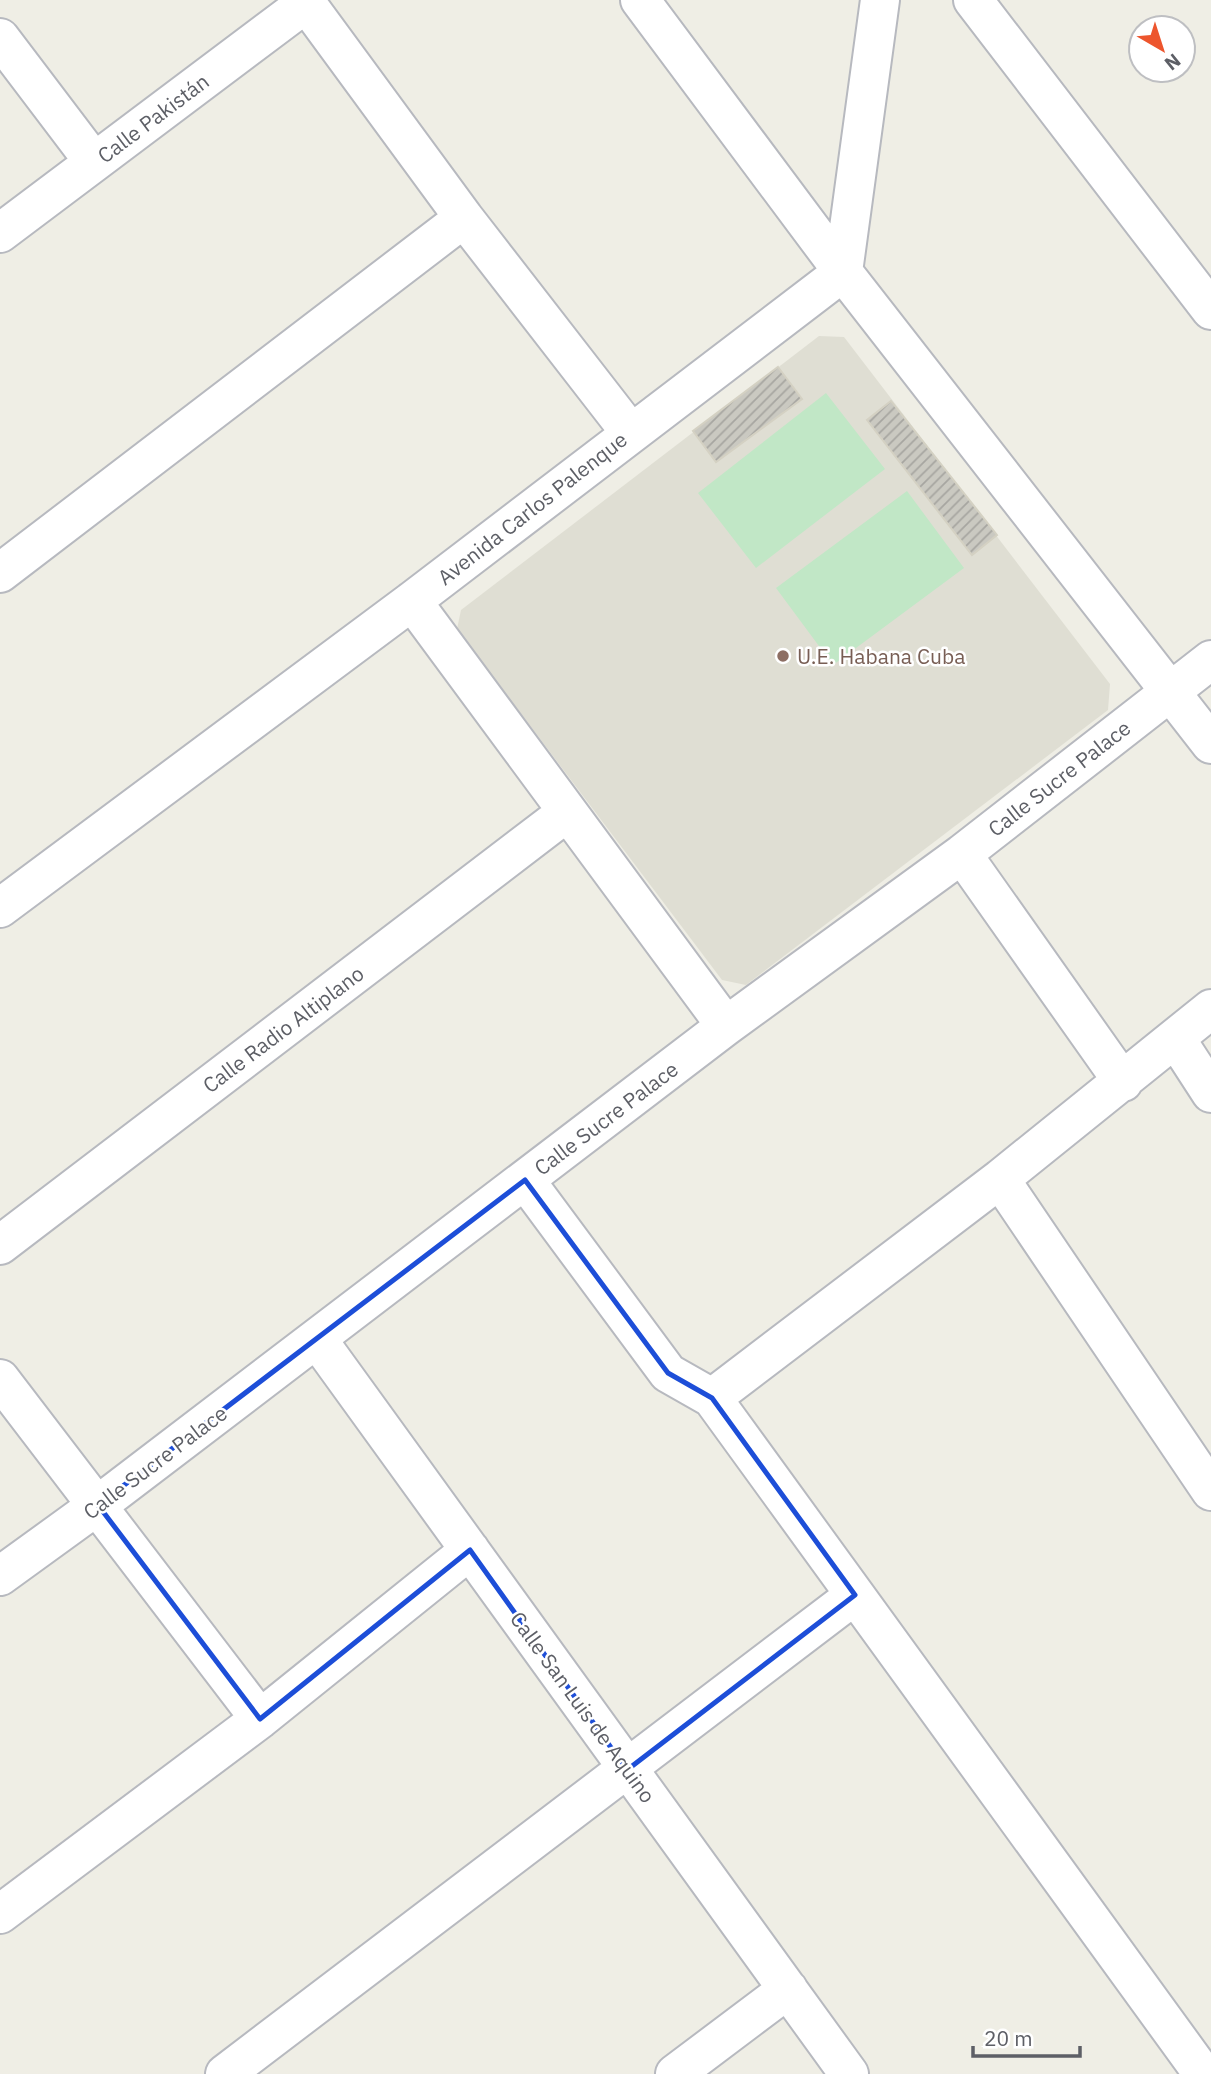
<svg xmlns="http://www.w3.org/2000/svg" width="1211" height="2074" viewBox="0 0 1211 2074" font-family="'IBM Plex Sans',sans-serif">
  <style>
    .education { fill: #dfded3 }
    .garden { fill: #c1e7c6 }
    .building { fill: url(#building-hatch); stroke: #d4d1c3; stroke-width: 2 }
    .lines { fill: none; stroke-linecap: round; stroke-linejoin: round }
    .street-casing { stroke: #b7b9bf; stroke-width: 42 }
    .street { stroke: #fff; stroke-width: 38 }
    .marked { fill: none; stroke: #1d4ed8; stroke-width: 5; stroke-linejoin: round }
    .education-dot { fill: #8d6e63; stroke: #fff; stroke-width: 2.5 }
    .labels { text-anchor: middle; dominant-baseline: central; stroke-width: 5; stroke-linejoin: round; paint-order: stroke }
    .street-label { font-size: 21px; fill: #5d5f66; stroke: #fff }
    .education-label { font-size: 21px; fill: #785e54; stroke: #fff; text-anchor: start }
  </style>
  <defs>
    <pattern id="building-hatch" width="6" height="6" patternUnits="userSpaceOnUse" patternTransform="scale(1.75)"><rect width="6" height="6" fill="#cac9c1"/><path d="M-1 1l2-2M0 6l6-6M5 7l2-2" fill="none" stroke="#a7a6a1"/></pattern>
  </defs>
  <rect width="100%" height="100%" fill="#efeee5"/>
  <!-- education -->
  <path class="education" d="M819,336L844,337L1110,684L1108,710L746,985L722,980L457,629L461,610Z"/>
  <!-- garden -->
  <path class="garden" d="M826,393L885,469L756,568L698,493Z
    M907,491L964,568L833,665L776,588Z"/>
  <!-- building -->
  <path class="building" d="M778,367L802,399L716,462L693,431Z
    M891,401L997,535L972,555L867,420Z"/>
  <g class="lines">
    <!-- street casing -->
    <g class="street-casing">
      <path id="street" d="M304,0L464,218L630,432
        M640,0L843,272L1211,744
        M973,0L1211,310
        M0,38L94,162
        M0,233L306,3
        M0,573L464,218
        M412,601L726,1026
        M962,854L1123,1082
        M0,908L412,601L843,272L880,0
        M1176,1039L1211,1093
        M1000,1179L1211,1491
        M525,1180L668,1373L712,1398L1203,2074
        M0,1245L566,813
        M317,1339L849,2074
        M0,1379L260,1719
        M712,1398L1000,1179L1211,1009
        M0,1576L98,1505L726,1026L962,854L1211,660
        M0,1914L260,1719L470,1550
        M225,2074L855,1595
        M675,2074L788,1989"/>
    </g>
    <!-- street -->
    <use href="#street" class="street"/>
  </g>
  <!-- marked area -->
  <path class="marked" d="M525,1180L668,1373L712,1398L855,1595L627,1770L470,1550L260,1719L98,1505Z"/>
  <!-- markers -->
  <circle class="education-dot" cx="783" cy="656" r="7"/>
  <g class="labels">
    <!-- street labels -->
    <g class="street-label">
      <text transform="translate(153 118) rotate(-37)">Calle Pakistán</text>
      <text transform="translate(532 508) rotate(-38)">Avenida Carlos Palenque</text>
      <text transform="translate(1059 778) rotate(-38)">Calle Sucre Palace</text>
      <text transform="translate(283 1029) rotate(-37)">Calle Radio Altiplano</text>
      <text transform="translate(606 1118) rotate(-37)">Calle Sucre Palace</text>
      <text transform="translate(155 1462) rotate(-37)">Calle Sucre Palace</text>
      <text transform="translate(583 1707) rotate(54)">Calle San Luis de Aquino</text>
    </g>
    <!-- education labels -->
    <g class="education-label">
      <text x="797" y="656">U.E. Habana Cuba</text>
    </g>
  </g>
  <!-- north arrow -->
  <g transform="translate(1162 49) rotate(141)"><circle r="33" fill="#ffffff" stroke="#bebfc2" stroke-width="2"/>
  <path d="M0-5L12 26L0 18L-12 26Z" fill="#ed552d"/>
  <text y="-10" font-size="19" font-weight="bold" text-anchor="middle" fill="#5d5f66">N</text>
  </g>
  <!-- scale -->
  <path d="M973 2046v10h107v-10" fill="none" stroke="#5d5f66" stroke-width="3.5"/>
  <text x="984" y="2046" font-size="21" fill="#5d5f66" stroke="#ffffff" stroke-width="5" paint-order="stroke">20 m</text>
</svg>
